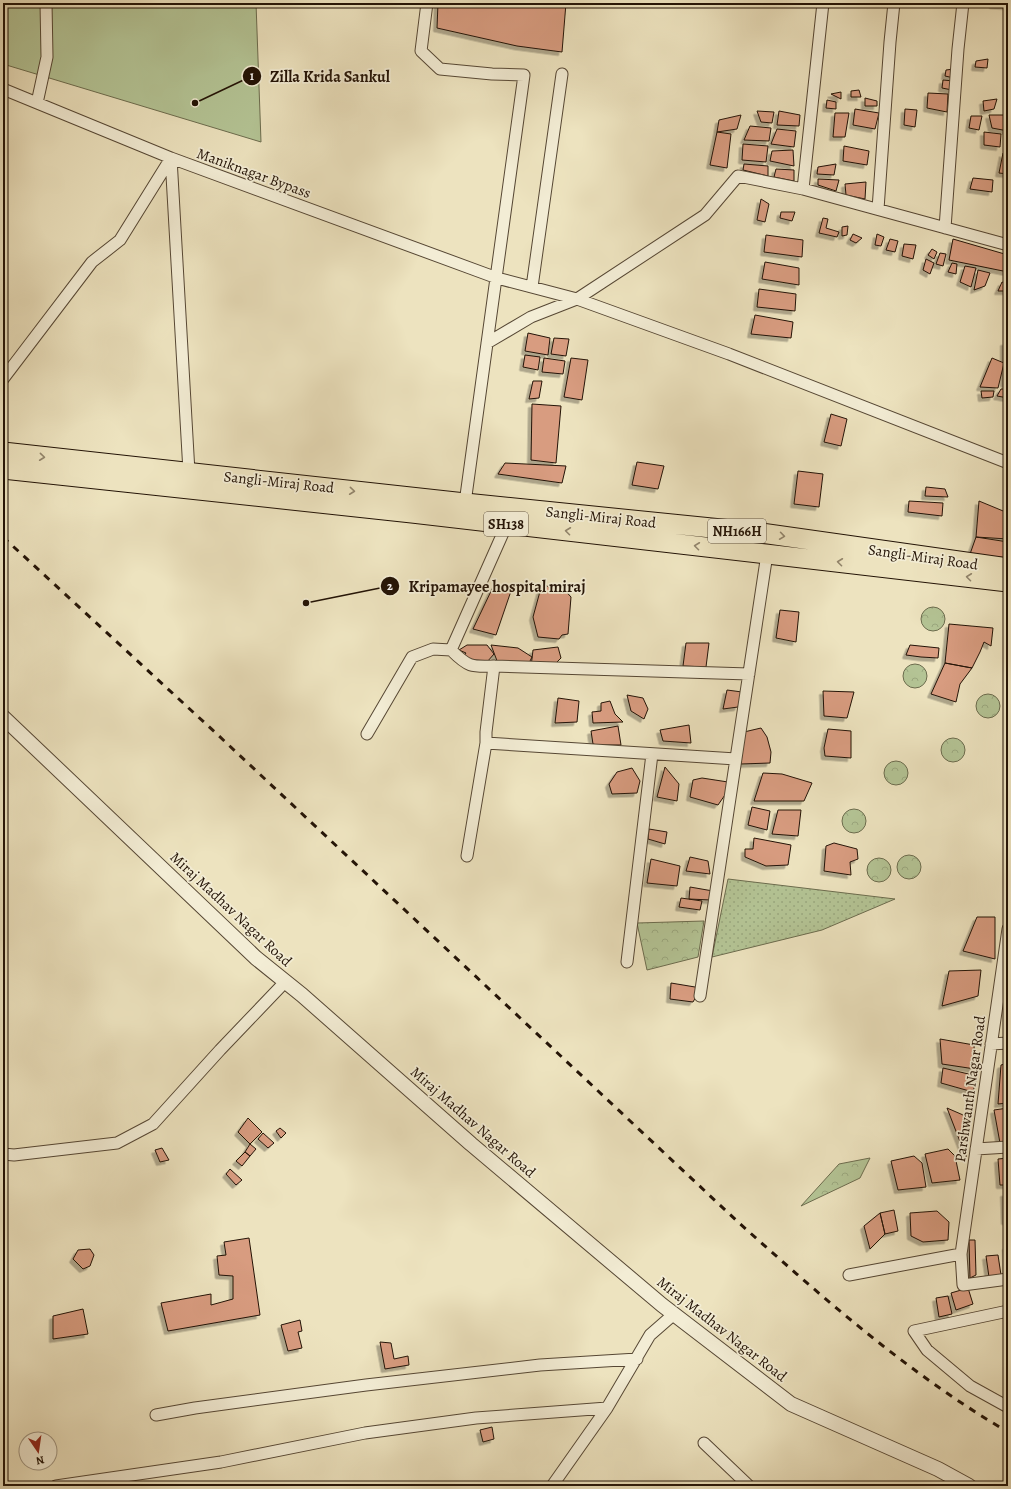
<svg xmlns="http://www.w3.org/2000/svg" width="1011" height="1489" viewBox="0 0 1011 1489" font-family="Alegreya,serif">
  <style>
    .grass { fill: url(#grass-dots); stroke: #6c6c4e }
    .forest { fill: url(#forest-crowns); stroke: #6c6c4e }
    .pitch { fill: #b4c495; stroke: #6c6c4e }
    .building { fill: #d89c80; stroke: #231306; filter: url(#shadow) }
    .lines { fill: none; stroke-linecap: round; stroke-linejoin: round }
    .minor-casing { stroke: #564734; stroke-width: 13 }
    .tertiary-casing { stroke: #564734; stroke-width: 16 }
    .trunk-casing { stroke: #231306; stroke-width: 21 }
    .minor { stroke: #f3edd5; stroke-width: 11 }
    .tertiary { stroke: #f3edd5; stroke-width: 14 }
    .trunk { stroke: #ede3bf; stroke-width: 19 }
    .rail { stroke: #231306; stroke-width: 3; stroke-dasharray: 7 7; stroke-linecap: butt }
    .oneway { stroke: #92856c }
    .labels { text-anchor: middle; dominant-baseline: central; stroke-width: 3.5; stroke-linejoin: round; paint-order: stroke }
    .shield { fill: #f3edd5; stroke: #615444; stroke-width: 1 }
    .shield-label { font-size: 14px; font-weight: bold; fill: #231306 }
    .street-label { font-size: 15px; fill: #231306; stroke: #f3edd5 }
    .leader { fill: none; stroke: #231306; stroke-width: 1.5 }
    .callout-dot { fill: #231306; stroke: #f3edd5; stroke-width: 1.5 }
    .mark-label { font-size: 12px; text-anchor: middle; font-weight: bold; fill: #fff }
    .callout-label { font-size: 16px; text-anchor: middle; font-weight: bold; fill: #231306; stroke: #f3edd5; stroke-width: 3.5; stroke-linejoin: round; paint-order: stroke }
  </style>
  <defs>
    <pattern id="grass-dots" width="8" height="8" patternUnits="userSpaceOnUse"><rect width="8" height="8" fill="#b4c495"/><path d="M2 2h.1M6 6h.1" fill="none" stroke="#9aa87f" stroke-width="1.8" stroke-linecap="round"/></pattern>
    <pattern id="forest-crowns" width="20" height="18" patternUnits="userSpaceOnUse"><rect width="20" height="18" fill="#b4c495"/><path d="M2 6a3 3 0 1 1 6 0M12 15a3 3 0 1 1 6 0" fill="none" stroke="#9aa87f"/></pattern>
    <filter id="shadow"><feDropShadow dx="-3.5" dy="3.5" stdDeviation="0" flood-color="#0004"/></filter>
  </defs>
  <rect width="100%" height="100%" fill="#ede3bf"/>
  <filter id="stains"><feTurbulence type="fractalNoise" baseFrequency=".005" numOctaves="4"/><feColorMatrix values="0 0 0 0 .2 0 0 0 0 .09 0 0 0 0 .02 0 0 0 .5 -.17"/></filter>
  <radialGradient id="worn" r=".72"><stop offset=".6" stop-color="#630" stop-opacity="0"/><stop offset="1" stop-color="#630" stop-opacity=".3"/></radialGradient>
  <!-- grass -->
  <path class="grass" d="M728,879L895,899L822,930L712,957Z"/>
  <!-- forest -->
  <path class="forest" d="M921 619a12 12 0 1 1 24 0a12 12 0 1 1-24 0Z
    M903 676a12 12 0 1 1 24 0a12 12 0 1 1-24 0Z
    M976 706a12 12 0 1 1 24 0a12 12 0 1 1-24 0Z
    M941 750a12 12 0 1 1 24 0a12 12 0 1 1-24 0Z
    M884 773a12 12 0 1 1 24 0a12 12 0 1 1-24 0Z
    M842 821a12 12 0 1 1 24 0a12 12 0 1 1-24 0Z
    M897 867a12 12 0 1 1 24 0a12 12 0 1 1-24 0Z
    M867 870a12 12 0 1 1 24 0a12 12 0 1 1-24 0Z
    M704,921L698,957L647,970L637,923Z
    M870,1158L860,1178L801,1206L839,1164Z"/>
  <!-- pitch -->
  <path class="pitch" d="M3,3H256L261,142L3,64Z"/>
  <!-- building -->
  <path class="building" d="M438,3H566L562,52L517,46L437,28Z
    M993,3H1008V6L993,5Z
    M988,59L987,68L975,67L976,61Z
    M954,69V78L945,76L946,70Z
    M943,80L954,81L952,90L942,88Z
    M859,90L861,97H851V91Z
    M841,92V99L831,94Z
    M928,93L948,94L947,112L927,108Z
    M865,98L877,101V106H865Z
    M997,99L994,109L984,111L983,101Z
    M827,100L836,102V109L826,108Z
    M855,109L879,113L875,129L853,125Z
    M905,109L917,110L915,127L904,125Z
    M757,111L774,112L772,123L761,122Z
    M779,111L800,115L799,126L777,125Z
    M835,113H849L845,137H833Z
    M741,115L737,129L717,132L719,120Z
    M989,115H1008V131L992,128Z
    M971,116H982L979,130L969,128Z
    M750,126L771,128L769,141L744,140Z
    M777,129L796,131L794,147L771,144Z
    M717,132L731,134L727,168L710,165Z
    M984,132L1001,134L1000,147L984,145Z
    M743,144L768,146L766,162L742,160Z
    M844,146L869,151L867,165L843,161Z
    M793,150L794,166L770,161L772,151Z
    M1003,153L1008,157V174L999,173Z
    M744,164L768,166V176L743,170Z
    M836,164L834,175L817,174L818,167Z
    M776,169L794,170V181L774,177Z
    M973,178L993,180L992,192L970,189Z
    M818,179L839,180L836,191L818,185Z
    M866,182L865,199L846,195L845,184Z
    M761,199L769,204L765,222L757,220Z
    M781,212H795L792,221L780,218Z
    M823,218L828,219L826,228L839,232L837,237L819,233Z
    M848,226L847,235L842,236V227Z
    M853,234L862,238L856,243L850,240Z
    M877,234L884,237L881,246L875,245Z
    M766,235L803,240L802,257L764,252Z
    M890,239L898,241L895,252L886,250Z
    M953,239L1008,255V272L949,260Z
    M904,244L916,245L913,259L902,256Z
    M932,249L937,252L934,259L928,255Z
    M940,253L946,254L943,266L936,264Z
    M926,259L934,263L930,274L923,270Z
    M765,262L799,268V285L762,279Z
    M952,263L957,264L956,274L948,272Z
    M965,266L976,268L971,287L960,282Z
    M978,270L990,273L985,286L974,290Z
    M1002,282L1008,284V291H998Z
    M759,289L796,294L795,311L757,307Z
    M755,315L793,322L791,338L751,334Z
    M528,333L550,338L548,355L525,351Z
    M554,338L569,339L566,356L551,354Z
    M1004,342H1008V385L1004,383Z
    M525,355L540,357L538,370L523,367Z
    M544,358L565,361L563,374L542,372Z
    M571,358L588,360L582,400L564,397Z
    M992,358L1004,363L998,388L980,387Z
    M533,381H542L539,398L529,399Z
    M1001,389H1008V398L997,396Z
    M981,391H994L993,397L982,398Z
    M532,404L561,406L556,463L531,460Z
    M831,414L847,419L841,446L824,442Z
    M637,462L664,466L658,489L632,485Z
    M505,463L566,466L562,483L498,474Z
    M798,471L823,474L819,507L794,504Z
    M926,487L945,489L948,497L925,496Z
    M909,501L943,503L942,516L908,512Z
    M979,501L1008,513V539L976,537Z
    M976,537L1008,542V558L970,554Z
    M542,584L552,588L561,586L571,597L568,634L562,635L559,639L538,637L533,617Z
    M493,587L511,591L496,635L473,629Z
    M780,610L799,612L796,642L776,638Z
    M949,624L993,628L991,646L984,642L980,652L972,668L945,663Z
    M686,643H709L706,667L683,666Z
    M467,645H487L494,654L487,662L461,660L466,653L459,650Z
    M491,645L518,648L532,657L527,667L499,666Z
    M910,645L939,648L938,658L921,657L906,655Z
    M558,647L561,658L551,668L531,667L533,650Z
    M945,663L972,668L960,684L956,702L931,694Z
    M727,690L742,692L738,707L723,709Z
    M823,691L854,692L847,718L824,716Z
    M627,695L643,698L648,709L644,719L631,711Z
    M558,698L579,701L577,722L555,723Z
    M610,701L615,714L623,722L593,723L592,712L601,711V703Z
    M689,725L691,743L663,741L660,730Z
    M618,726L621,745H597L593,744L591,731Z
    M761,728L767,737L771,752L770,763L741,764L744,732Z
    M828,729L851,731V758L825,756L824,748Z
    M665,767L679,784L677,801L657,797Z
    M632,768L640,781L637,793L612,794L609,784L617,772Z
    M763,773L782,774L812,783L804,801H754Z
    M702,778L728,782L727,792L718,805L690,797L693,780Z
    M752,807L770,811L767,830L748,825Z
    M778,810H801L798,836L772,834Z
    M649,829L667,832L665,844L648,839Z
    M754,838L791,845L788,865L766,866L745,857V849H753Z
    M834,843L857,849L858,859L850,862L851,875L824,871L826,846Z
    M690,857L708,861L710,874L686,871Z
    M651,859L680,866L677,886L647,883Z
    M690,887L713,891L711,900L689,899Z
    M681,898L702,901L700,910L679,907Z
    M977,917H995V959L963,951Z
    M981,970L978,996L942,1006L949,971Z
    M671,983L701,988L693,1002L670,999Z
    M940,1039L974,1045L975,1069L942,1064Z
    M1008,1063V1103L998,1104L1001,1065Z
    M943,1068L977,1076L973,1092L941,1083Z
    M947,1108L970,1118L966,1157Z
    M1008,1108V1140L1000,1143L994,1110Z
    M248,1118L262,1132L250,1144L238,1132Z
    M280,1128L286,1133L281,1138L276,1131Z
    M263,1133L274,1143L268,1148L258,1139Z
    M250,1144L256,1149L250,1156L245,1152Z
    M162,1148L169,1160L160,1162L155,1150Z
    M948,1149L955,1156L960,1180L932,1183L925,1154Z
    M245,1152L250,1156L242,1166L236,1161Z
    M914,1156L922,1163L926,1187L898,1190L891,1161Z
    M1008,1158V1185H1000L998,1159Z
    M230,1169L242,1180L236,1185L226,1174Z
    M1004,1193H1008V1221H1005Z
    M894,1210L898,1231L885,1234L880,1213Z
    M937,1211L949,1222L948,1240L923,1242L911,1236L910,1213Z
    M880,1213L885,1234L870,1249L864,1226Z
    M249,1238L260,1315L168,1331L161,1303L211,1294V1305L233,1299V1276L219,1275L217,1256L226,1255L224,1242Z
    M969,1240H975L976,1275L970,1278Z
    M1006,1246H1008V1274H1007Z
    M90,1249L94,1255L90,1266L83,1269L73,1259L78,1250Z
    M998,1255L1001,1275L989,1277L986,1256Z
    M968,1288L973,1304L956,1310L951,1293Z
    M948,1296L952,1314L939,1317L936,1298Z
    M83,1309L88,1334L53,1339V1316Z
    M300,1320L302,1331L298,1332L302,1348L288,1351L281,1325Z
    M380,1342L391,1343L394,1359L408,1356L409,1365L385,1369Z
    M492,1427L494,1439L483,1442L480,1430Z"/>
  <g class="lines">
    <!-- minor casing -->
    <g class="minor-casing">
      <path id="minor" d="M427,3L421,51L440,69L492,74L524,75L465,503
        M3,89L171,158L497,278L577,299L729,354L1008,463
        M37,103L47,57L46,3
        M171,158L189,472
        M803,189L823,3
        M878,209L890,42L894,3
        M945,228L958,49L963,3
        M532,287L562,74
        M487,343L531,317L577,299L705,215L738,176L803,189L1008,245
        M3,379L92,262L120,240L171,158
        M507,524L451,650C468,667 471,667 494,666L749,674
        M494,666L486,732V743L736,759
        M367,734L412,657L433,649L451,650
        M467,856L486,743
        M1008,929L961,1254L963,1285L1008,1279
        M627,962L652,754
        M700,996L767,554
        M991,1044L1008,1043
        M976,1149L1008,1147
        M3,1154L14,1155L117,1143L153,1124L220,1050L285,982
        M849,1275L961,1254
        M1008,1311L914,1331L927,1350L970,1386L1008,1407
        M156,1415L195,1408L366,1385L540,1365L637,1359
        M704,1443L749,1486
        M56,1486L221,1462L365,1433L476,1418L607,1408
        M552,1486L607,1408L650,1335L674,1314"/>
    </g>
    <!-- tertiary casing -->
    <g class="tertiary-casing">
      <path id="tertiary" d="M3,717L256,958L302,995L471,1144L662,1305L791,1404L938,1469L969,1486"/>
    </g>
    <!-- trunk casing -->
    <g class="trunk-casing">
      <path id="trunk" d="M3,452L465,503L761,533L1008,568
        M3,469L412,513L1008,582"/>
    </g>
    <!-- minor -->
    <use href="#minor" class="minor"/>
    <!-- tertiary -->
    <use href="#tertiary" class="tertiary"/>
    <!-- trunk -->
    <use href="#trunk" class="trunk"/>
    <!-- rail -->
    <path class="rail" d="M3,537L219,736L738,1222C823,1298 909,1374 1008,1432"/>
  </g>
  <!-- one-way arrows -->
  <defs><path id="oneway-chevron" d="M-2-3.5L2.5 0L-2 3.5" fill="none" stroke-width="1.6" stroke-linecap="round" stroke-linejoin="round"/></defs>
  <g class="oneway">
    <use href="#oneway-chevron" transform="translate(42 457) rotate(6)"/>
    <use href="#oneway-chevron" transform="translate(352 491) rotate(6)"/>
    <use href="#oneway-chevron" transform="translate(568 531) rotate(-173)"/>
    <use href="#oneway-chevron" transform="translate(782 536) rotate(8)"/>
    <use href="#oneway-chevron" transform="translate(697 546) rotate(-173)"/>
    <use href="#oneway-chevron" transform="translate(840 562) rotate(-173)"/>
    <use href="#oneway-chevron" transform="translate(969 577) rotate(-173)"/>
  </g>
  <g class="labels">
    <!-- shield labels -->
    <g class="shield">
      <rect x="484" y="512" width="44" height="24" rx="3"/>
      <rect x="708" y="519" width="58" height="24" rx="3"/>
    </g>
    <g class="shield-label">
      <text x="506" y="524">SH138</text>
      <text x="737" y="531">NH166H</text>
    </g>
    <!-- street labels -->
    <g class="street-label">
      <text transform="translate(254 173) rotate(20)">Maniknagar Bypass</text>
      <text transform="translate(279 482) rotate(6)">Sangli-Miraj Road</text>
      <text transform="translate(601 517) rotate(6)">Sangli-Miraj Road</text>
      <text transform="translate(923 557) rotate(8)">Sangli-Miraj Road</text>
      <text transform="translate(231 909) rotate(43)">Miraj Madhav Nagar Road</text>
      <text transform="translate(970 1089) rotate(-82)">Parshwanth Nagar Road</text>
      <text transform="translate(473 1122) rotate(41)">Miraj Madhav Nagar Road</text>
      <text transform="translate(722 1329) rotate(38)">Miraj Madhav Nagar Road</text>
    </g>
  </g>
  <!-- callouts -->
  <path class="leader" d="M195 103L252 76M306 603L390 586"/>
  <g class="callout-dot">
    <circle cx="195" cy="103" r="4"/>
    <circle cx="306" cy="603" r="4"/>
    <circle cx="252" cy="76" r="10"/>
    <circle cx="390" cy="586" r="10"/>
  </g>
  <g class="mark-label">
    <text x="252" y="80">1</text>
    <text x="390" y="590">2</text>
  </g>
  <g class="callout-label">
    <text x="330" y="82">Zilla Krida Sankul</text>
    <text x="497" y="592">Kripamayee hospital miraj</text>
  </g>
  <!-- margin -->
  <rect width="1011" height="1489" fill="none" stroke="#ede3bf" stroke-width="16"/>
  <rect x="4" y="4" width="1003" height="1481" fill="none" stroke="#231306" stroke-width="2"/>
  <rect x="8" y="8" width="995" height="1473" fill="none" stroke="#231306"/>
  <!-- north arrow -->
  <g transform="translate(38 1451) rotate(167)"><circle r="19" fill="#f3edd5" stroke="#a09682"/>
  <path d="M0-3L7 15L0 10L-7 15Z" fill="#8f2418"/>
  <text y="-6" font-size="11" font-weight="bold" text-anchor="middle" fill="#231306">N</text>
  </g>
  <rect width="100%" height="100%" filter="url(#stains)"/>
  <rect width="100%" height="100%" fill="url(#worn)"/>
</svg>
